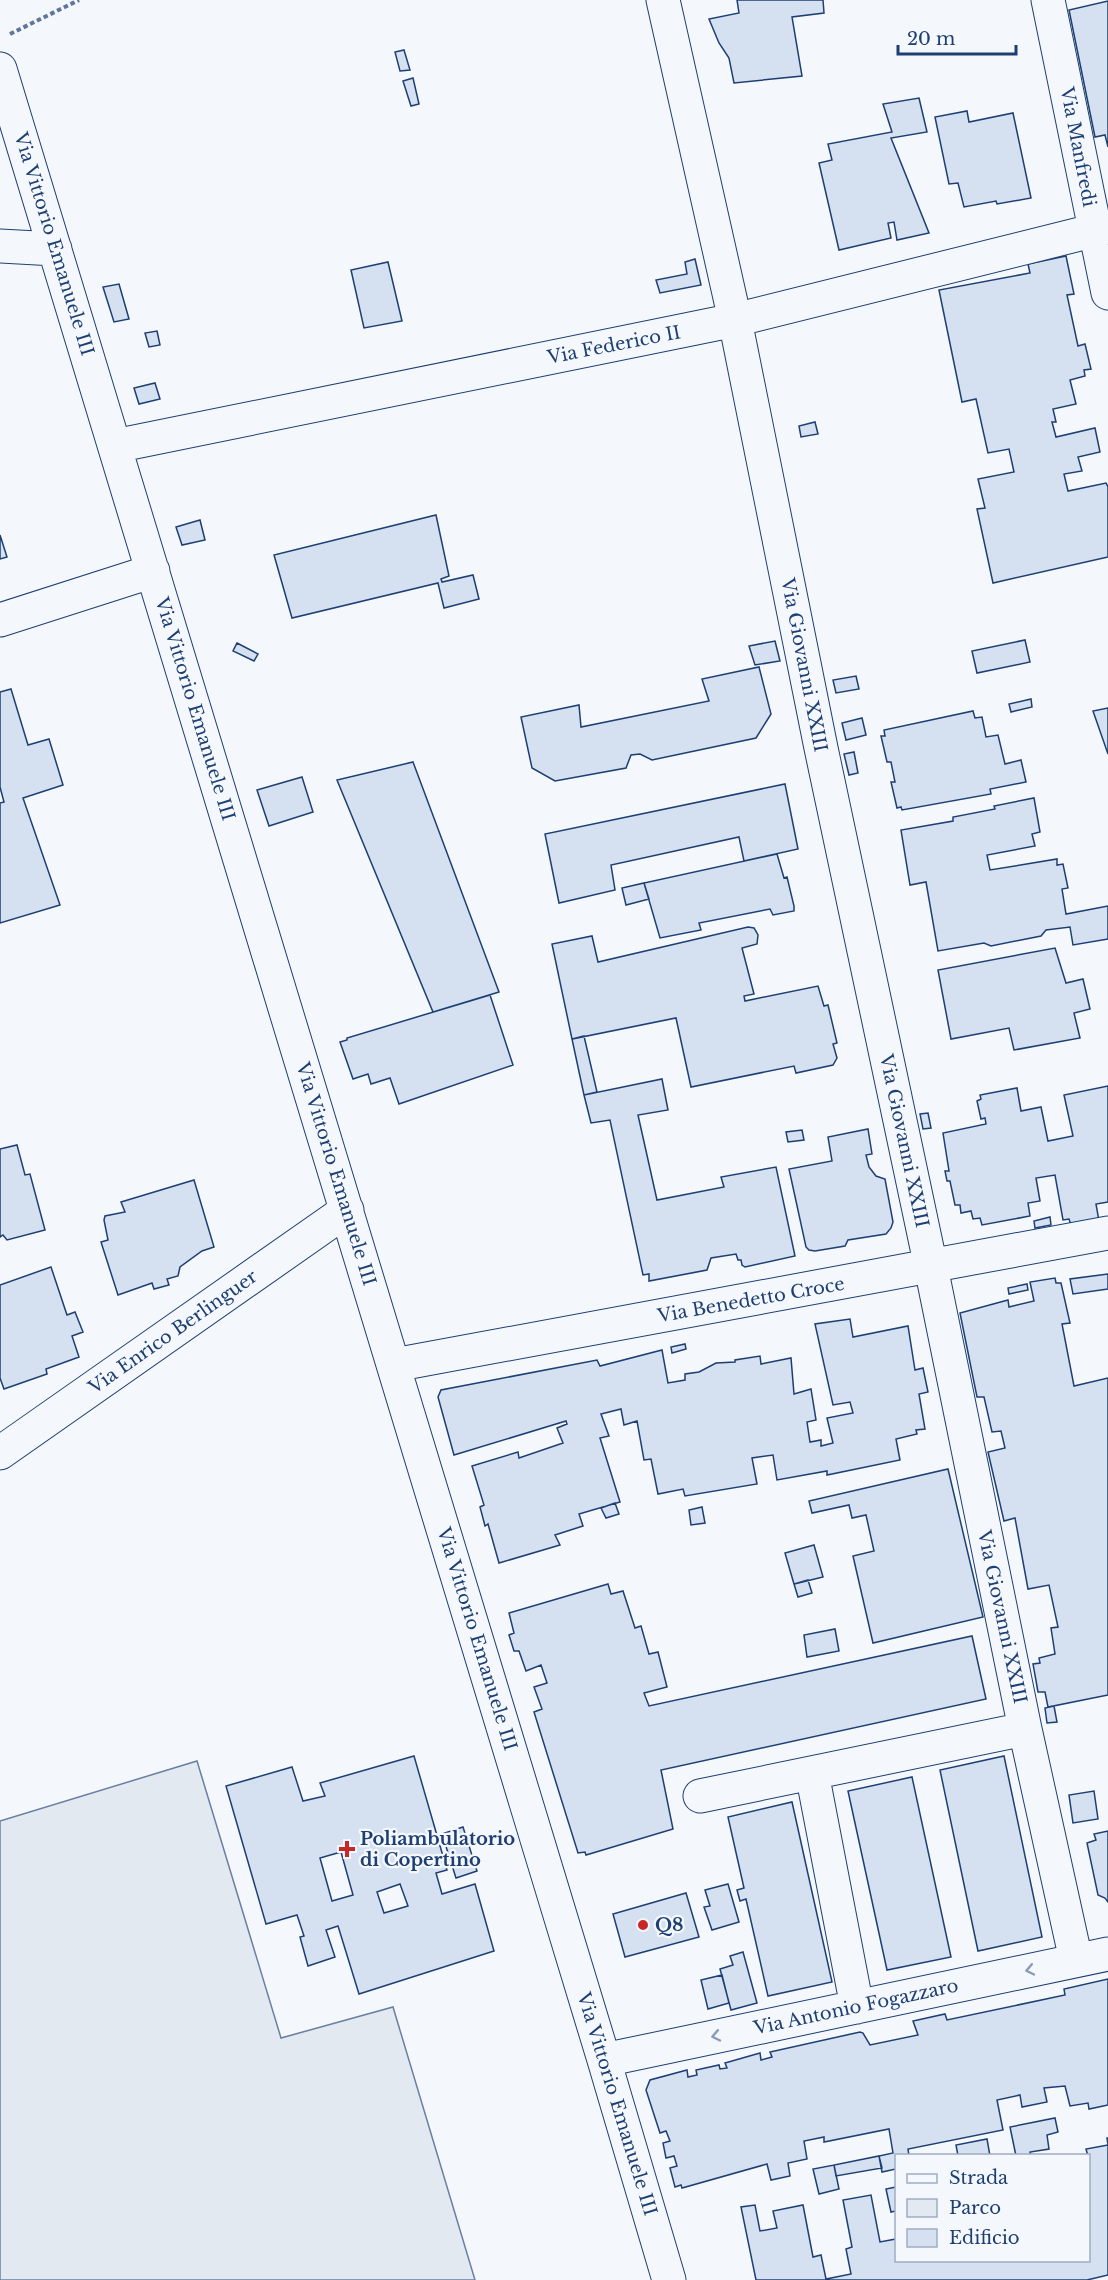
<svg xmlns="http://www.w3.org/2000/svg" width="1108" height="2280" viewBox="0 0 1108 2280" font-family="'Libre Baskerville',serif">
  <style>
    .green { fill: #e3e9f0; stroke: #687fa3; stroke-width: 1.5 }
    .building { fill: #d5e0f0; stroke: #1d3f73; stroke-width: 1.5; fill-rule: evenodd }
    .lines { fill: none; stroke-linecap: round; stroke-linejoin: round }
    .minor-casing { stroke: #1d3f73; stroke-width: 35 }
    .path { stroke: #5e769c; stroke-width: 4; stroke-dasharray: 4.5 3; stroke-linecap: butt }
    .minor { stroke: #f4f7fb; stroke-width: 33 }
    .oneway { stroke: #889bb7 }
    .poi-dot { fill: #c62828; stroke: #f4f7fb; stroke-width: 2 }
    .labels { text-anchor: middle; dominant-baseline: central; stroke-width: 4.5; stroke-linejoin: round; paint-order: stroke }
    .street-label { font-size: 18px; fill: #1d3f73; stroke: #f4f7fb }
    .poi-label { font-size: 18px; font-weight: bold; fill: #1d3f73; stroke: #f4f7fb; text-anchor: start }
  </style>
  <rect width="100%" height="100%" fill="#f4f7fb"/>
  <!-- green -->
  <path class="green" d="M197,1761L281,2038L393,2007L475,2280H0V1821Z"/>
  <!-- building -->
  <path class="building" d="M737,0H823L824,13L792,17L802,76L734,83L729,58L719,43L709,19L739,13Z
    M1108,1V147L1105,135L1095,137L1069,10Z
    M404,50L410,70L400,71L395,52Z
    M413,78L419,104L411,106L403,81Z
    M919,98L927,132L891,138L929,233L897,240L894,222L888,223L891,238L839,250L819,163L832,160L828,144L892,132L883,104Z
    M967,111L969,122L1013,113L1031,198L997,204L996,201L964,207L958,183L949,184L935,117Z
    M1066,256L1074,294L1067,295L1078,346L1085,344L1091,369L1084,370L1085,376L1070,380L1076,404L1053,409L1056,422H1052L1056,437L1095,428L1100,452L1078,457L1082,471L1064,474L1068,491L1106,483L1108,487V557L993,583L977,509L985,508L978,479L1014,472L1009,449L988,453L976,399L962,402L939,290L1030,273L1028,264Z
    M695,259L701,285L660,293L656,280L687,274L685,262Z
    M388,262L402,321L364,328L351,270Z
    M119,284L129,319L114,322L103,287Z
    M157,331L160,345L149,347L145,333Z
    M155,383L160,399L139,404L134,388Z
    M815,422L818,434L801,437L799,426Z
    M436,515L449,576L441,579L442,582L473,575L479,599L444,608L438,583L292,618L274,555Z
    M200,520L205,540L182,545L176,527Z
    M0,535L7,557L0,559Z
    M1025,640L1030,662L977,673L972,651Z
    M775,641L780,661L755,665L749,646Z
    M237,643L258,654L254,661L233,651Z
    M759,667L771,714L756,738L652,760L640,754L631,755L626,768L555,781L532,768L521,717L579,705L581,727L709,701L702,679Z
    M856,676L859,689L836,693L833,680Z
    M11,689L28,745L49,739L63,785L23,798L60,905L0,923V803L4,802L0,787V692Z
    M1031,699L1032,707L1011,712L1009,704Z
    M1108,708V754L1093,711Z
    M973,711L975,718L982,717L986,737L998,735L1005,764L1021,760L1026,782L990,789L991,794L902,810L901,807L897,808L891,782H895L891,762H887L881,736H885L884,730Z
    M862,718L866,735L846,740L842,723Z
    M854,752L858,773L849,775L844,754Z
    M413,762L499,992L433,1012L337,780Z
    M302,777L313,812L269,826L257,790Z
    M785,784L798,849L744,861L739,837L611,865L615,890L559,903L545,834Z
    M1034,798L1040,832L1032,834L1035,846L987,855L990,870L1057,859V865L1063,864L1068,888L1062,889L1066,914L1108,906V939L1073,945L1070,927L1046,930L1041,936L991,946L984,943L938,951L926,882L910,885L901,830L953,821V817L995,809L994,806Z
    M777,854L784,878L787,877L794,906V911L773,915L770,909L699,923L701,930L660,938L644,883Z
    M644,883L649,899L626,905L622,888Z
    M748,927L754,928L758,935L757,944L742,948L754,994L744,996L745,1001L818,986L824,1006L828,1005L837,1043L833,1044L837,1058L833,1065L796,1073L794,1066L691,1087L676,1018L572,1039L552,944L592,936L598,962Z
    M1055,948L1066,983L1083,979L1090,1009L1074,1013L1080,1038L1014,1050L1009,1028L951,1039L938,970Z
    M490,995L513,1065L399,1104L390,1078L371,1084L368,1074L353,1079L340,1042L347,1040V1038Z
    M584,1036L597,1092L584,1095L572,1039Z
    M662,1079L668,1110L638,1115L657,1200L724,1187L721,1177L776,1167L795,1256L745,1267L742,1265L741,1260H738L736,1254L711,1258L707,1270L649,1281V1274L643,1275L610,1120L591,1123L584,1095Z
    M1108,1086V1202L1096,1204L1099,1221L1071,1225L1069,1219L1063,1220L1055,1175L1036,1178L1040,1201L1028,1203L1030,1216L982,1225L980,1218L973,1219L971,1211L961,1213L960,1205H955L950,1181H947L945,1171H949L943,1133L986,1124L985,1118L981,1119L977,1101L981,1099L980,1095L1017,1088L1021,1111L1041,1107L1048,1141L1073,1136L1064,1095Z
    M928,1113L931,1128L923,1129L920,1114Z
    M868,1129L872,1154L866,1155L869,1167L876,1176L885,1179L893,1222L891,1228L886,1234L848,1240L845,1246L815,1251L809,1250L806,1247L789,1169L832,1161L828,1137Z
    M802,1130L804,1140L788,1142L786,1132Z
    M17,1145L25,1175L30,1174L45,1230L7,1240L3,1235L0,1237V1149Z
    M194,1180L214,1247L202,1251L180,1267L178,1276L167,1279L169,1285L154,1289L152,1283L118,1295L101,1242L108,1240L104,1220L105,1216L125,1212L121,1202Z
    M1050,1217L1051,1225L1035,1228L1034,1221Z
    M51,1267L67,1315L75,1312L83,1332L72,1336L79,1357L46,1369L47,1374L4,1389L0,1378V1285Z
    M1108,1274V1289L1073,1294L1070,1279Z
    M1055,1278L1056,1283H1061L1070,1323L1062,1324L1074,1386L1108,1378V1695L1048,1707L1045,1692H1038L1033,1664L1040,1663L1039,1658L1055,1654L1051,1628L1058,1627L1049,1585L1028,1589L1015,1518L1004,1521L988,1452L1005,1448L1001,1431L992,1432L984,1397H977L960,1313L1008,1300L1009,1307L1034,1301L1030,1282Z
    M1027,1284L1028,1290L1009,1294L1008,1288Z
    M850,1319L853,1337L908,1326L915,1370L923,1368L928,1392L919,1394L925,1429L916,1430L917,1434L896,1439L900,1460L827,1475V1471L777,1480L773,1455L752,1458L757,1484L685,1496L683,1489L658,1494L651,1459L644,1460L637,1421L624,1425L621,1409L601,1414L609,1436L600,1438L620,1502L579,1514L583,1526L555,1535L560,1545L499,1563L488,1524L485,1526L480,1507L484,1505L472,1466L518,1452L519,1458L563,1443L557,1428L567,1424L566,1421L454,1455L438,1397L441,1390L597,1360L600,1366L662,1350L668,1383L685,1380V1374L699,1372L716,1363L735,1362V1360L760,1356L761,1364L791,1358L794,1394L811,1389L816,1420L807,1422L810,1442L821,1440V1446L833,1443L827,1418L853,1413L850,1402L833,1405L815,1324Z
    M685,1344L686,1349L672,1353L671,1347Z
    M948,1469L983,1617L873,1643L853,1556L874,1551L866,1515L852,1518L849,1505L812,1513L809,1501Z
    M615,1503L619,1514L606,1518L601,1508Z
    M702,1507L705,1523L691,1525L689,1510Z
    M814,1545L823,1577L794,1584L785,1553Z
    M808,1580L812,1593L798,1597L794,1584Z
    M608,1584L611,1594L623,1591L635,1628L641,1626L649,1654L658,1652L667,1687L644,1693L649,1706L972,1636L986,1699L661,1770L673,1829L586,1855L585,1852L578,1853L534,1712L542,1709L534,1687L547,1683L541,1665L526,1671L519,1651H514L509,1635L514,1633L509,1613Z
    M835,1629L839,1651L807,1657L804,1635Z
    M1054,1706L1057,1722L1047,1723L1045,1708Z
    M414,1756L447,1870L436,1873L442,1894L475,1884L494,1951L359,1994L338,1926L326,1930L335,1957L308,1966L300,1937L304,1936L297,1915L266,1924L226,1786L292,1767L303,1801L325,1796L320,1783ZM341,1852L353,1895L332,1901L320,1858ZM400,1884L408,1906L384,1913L377,1892Z
    M1004,1756L1042,1937L978,1951L940,1770Z
    M912,1777L951,1957L887,1970L848,1791Z
    M1094,1791L1098,1819L1073,1823L1069,1795Z
    M792,1802L832,1982L768,1996L746,1899L740,1901L737,1890L744,1888L728,1817Z
    M463,1827L477,1871L456,1878L442,1834Z
    M1108,1831V1902L1105,1898L1098,1895L1087,1843L1096,1840L1094,1834Z
    M728,1884L739,1922L712,1930L704,1907L710,1906L705,1890Z
    M686,1893L699,1937L625,1957L613,1914Z
    M743,1952L757,2003L731,2010L720,1969L733,1965L730,1956Z
    M722,1975L729,2003L708,2009L701,1980Z
    M1108,1979V2105L1089,2109L1088,2103L1070,2106L1065,2086L1044,2088L1047,2102L1022,2107L1020,2095L997,2100L1003,2130L908,2149L909,2156H896V2169L882,2172L879,2156L893,2153L889,2129L824,2142V2137L804,2141L807,2159L788,2163L790,2176L771,2180L767,2164L682,2188L681,2185L675,2187L670,2168L677,2166L674,2156L666,2158L663,2143L670,2141L666,2131L660,2133L646,2090L650,2080L687,2070L688,2077L697,2075L696,2070L719,2065L720,2069L727,2068L725,2063L760,2053L761,2060L772,2057L770,2052L860,2032L863,2033L870,2045L918,2035L913,2021L945,2014L947,2020L1065,1995L1064,1989Z
    M1055,2118L1058,2132L1047,2135L1049,2149L1030,2152L1031,2156H1016L1010,2127Z
    M1107,2138H1108V2275L1087,2280H756L741,2207L755,2205L760,2231L777,2228L773,2211L803,2205L813,2257L821,2255L826,2279L851,2274L846,2249L852,2247L843,2200L871,2195L880,2242L896,2239V2260H1088V2156L1086,2149L1108,2145Z
    M987,2139L990,2156H958L956,2145Z
    M879,2156L882,2168L836,2176L834,2165Z
    M834,2165L839,2189L819,2194L813,2169Z
    M896,2187V2211L891,2212L886,2189Z"/>
  <g class="lines">
    <!-- minor casing -->
    <g class="minor-casing">
      <path id="minor" d="M663,0L735,320L821,748L931,1267L1025,1729L1076,1960
        M1048,0L1108,293
        M0,69L604,2060L669,2280
        M0,246L55,249
        M115,446L735,320L1108,227
        M0,620L153,571
        M394,1365L1108,1233
        M0,1453L347,1210
        M812,1773L857,2007
        M700,1796L1025,1729
        M604,2060L1108,1954"/>
    </g>
    <!-- path -->
    <path class="path" d="M10,34L79,0"/>
    <!-- minor -->
    <use href="#minor" class="minor"/>
  </g>
  <!-- one-way arrows -->
  <defs><path id="oneway-chevron" d="M-2-3.5L2.5 0L-2 3.5" fill="none" stroke-width="1.6" stroke-linecap="round" stroke-linejoin="round" transform="scale(1.5)"/></defs>
  <g class="oneway">
    <use href="#oneway-chevron" transform="translate(1030 1970) rotate(168)"/>
    <use href="#oneway-chevron" transform="translate(716 2036) rotate(168)"/>
  </g>
  <!-- markers -->
  <g class="poi-dot">
    <path d="M344 1840h6v6h6v6h-6v6h-6v-6h-6v-6h6z"/>
    <circle cx="643" cy="1925" r="6"/>
  </g>
  <g class="labels">
    <!-- street labels -->
    <g class="street-label">
      <text transform="translate(1078 147) rotate(79)">Via Manfredi</text>
      <text transform="translate(54 244) rotate(73)">Via Vittorio Emanuele III</text>
      <text transform="translate(614 345) rotate(-11)">Via Federico II</text>
      <text transform="translate(804 665) rotate(79)">Via Giovanni XXIII</text>
      <text transform="translate(195 709) rotate(73)">Via Vittorio Emanuele III</text>
      <text transform="translate(904 1141) rotate(78)">Via Giovanni XXIII</text>
      <text transform="translate(336 1174) rotate(73)">Via Vittorio Emanuele III</text>
      <text transform="translate(751 1300) rotate(-10)">Via Benedetto Croce</text>
      <text transform="translate(173 1332) rotate(-35)">Via Enrico Berlinguer</text>
      <text transform="translate(1002 1617) rotate(78)">Via Giovanni XXIII</text>
      <text transform="translate(477 1639) rotate(73)">Via Vittorio Emanuele III</text>
      <text transform="translate(856 2007) rotate(-12)">Via Antonio Fogazzaro</text>
      <text transform="translate(617 2104) rotate(73)">Via Vittorio Emanuele III</text>
    </g>
    <!-- poi labels -->
    <g class="poi-label">
      <text x="360" y="1839">Poliambulatorio<tspan x="360" dy="21">di Copertino</tspan></text>
      <text x="655" y="1925">Q8</text>
    </g>
  </g>
  <!-- legend -->
  <rect x="895" y="2154" width="195" height="108" fill="#f4f7fb" stroke="#9eadc5" stroke-width="1.5"/>
  <rect x="907" y="2174" width="30" height="9" fill="#f4f7fb" stroke="#9eadc5" stroke-width="1.5"/>
  <text x="949" y="2184" font-size="18" fill="#1d3f73">Strada</text>
  <rect x="907" y="2199" width="30" height="18" fill="#e3e9f0" stroke="#9eadc5" stroke-width="1.5"/>
  <text x="949" y="2214" font-size="18" fill="#1d3f73">Parco</text>
  <rect x="907" y="2229" width="30" height="18" fill="#d5e0f0" stroke="#9eadc5" stroke-width="1.5"/>
  <text x="949" y="2244" font-size="18" fill="#1d3f73">Edificio</text>
  <!-- scale -->
  <path d="M898 45v9h118v-9" fill="none" stroke="#1d3f73" stroke-width="3"/>
  <text x="907" y="45" font-size="18" fill="#1d3f73" stroke="#f4f7fb" stroke-width="4.5" paint-order="stroke">20 m</text>
</svg>
